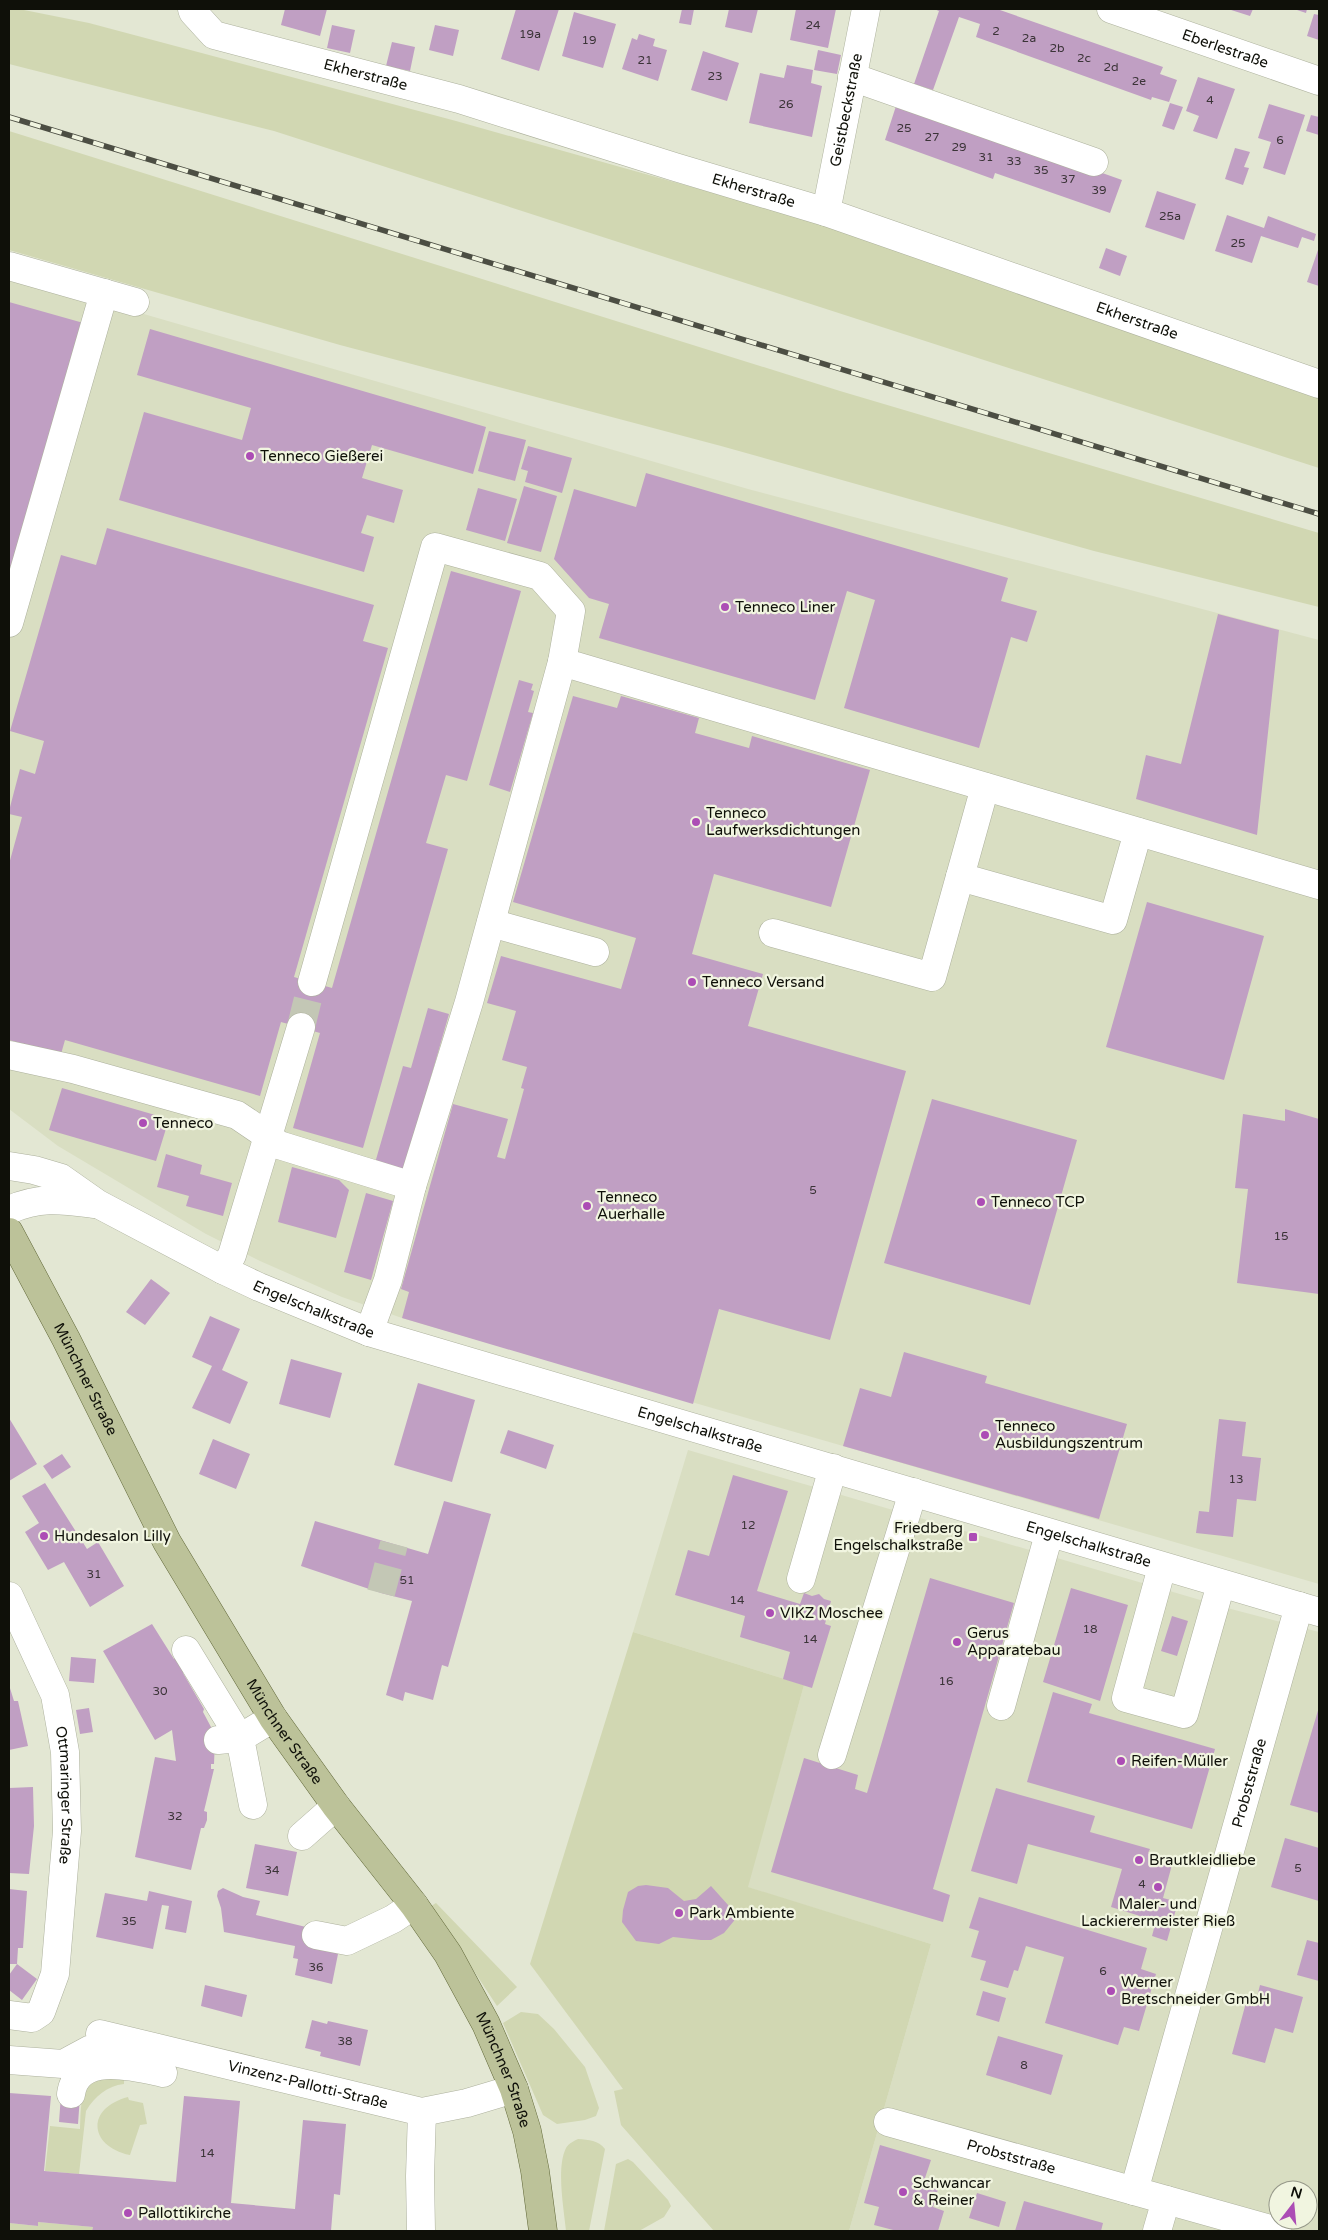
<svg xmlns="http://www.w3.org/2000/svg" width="1328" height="2240" viewBox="0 0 1328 2240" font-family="'Varela Round',sans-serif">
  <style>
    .built { fill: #d9dec2; fill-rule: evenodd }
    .green { fill: #d1d7b2 }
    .building { fill: #c09fc3 }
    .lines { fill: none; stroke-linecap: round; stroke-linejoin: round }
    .minor-tunnel { stroke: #c3c7b5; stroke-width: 28; stroke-dasharray: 28 14; stroke-linecap: butt }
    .minor-casing { stroke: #adb19d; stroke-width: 29 }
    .major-casing { stroke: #62693a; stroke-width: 29 }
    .minor { stroke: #fff; stroke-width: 28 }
    .major { stroke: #bcc299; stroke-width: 28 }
    .rail-casing { stroke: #4c4e43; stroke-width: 5.5 }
    .rail { stroke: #f1f5e0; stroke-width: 4; stroke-dasharray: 11; stroke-linecap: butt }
    .poi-dot { fill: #ac4db5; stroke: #f1f5e0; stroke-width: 2 }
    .labels { text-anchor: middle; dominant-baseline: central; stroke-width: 4.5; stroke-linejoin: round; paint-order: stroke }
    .number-label { font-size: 12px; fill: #3b3438 }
    .street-label { font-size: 15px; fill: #0f1009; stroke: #f1f5e0 }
    .poi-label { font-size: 15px; fill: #0f1009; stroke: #f1f5e0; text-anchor: start }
  </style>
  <rect width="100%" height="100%" fill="#e3e7d3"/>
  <!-- built -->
  <path class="built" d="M9,275L748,489L1319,640V1584L402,1318L342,1297L260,1261L206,1234L58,1146L9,1109Z
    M688,1450L1231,1609L1319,1632V2231H849L931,1944L747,1887L804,1685L633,1632ZM1278,2190H1308V2220H1278Z"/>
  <!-- green -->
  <path class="green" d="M9,9H19L89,23L456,121L863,235L1319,397V468L274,131L9,64Z
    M9,131L840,391L1319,533V607L1094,551L721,446L340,345L9,250Z
    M633,1632L804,1685L748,1887L931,1944L849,2231H714L621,2125L614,2091L623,2089L530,1964Z
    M436,1903L517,1987L497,2006L431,1906Z
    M521,2012L538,2014L554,2029L585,2067L599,2108L596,2116L585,2120L557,2124L543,2115L503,2023Z
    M124,2076V2084C107,2086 95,2096 86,2111L79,2174L45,2171L50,2126L80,2129C81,2113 79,2087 96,2079C104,2076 116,2076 124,2076Z
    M128,2097L129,2100L143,2103L147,2124L140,2125L130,2155C88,2146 86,2108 128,2097Z
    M578,2139C589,2140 598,2140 605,2149L589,2231H566C564,2209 556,2168 566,2148C569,2143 574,2141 578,2139Z
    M628,2159L633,2162L668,2200L671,2206L664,2217L639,2231H604L616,2164Z
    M38,2222L93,2227L92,2231H9V2223L38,2226Z"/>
  <!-- building -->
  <path class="building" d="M285,9H327L320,36L281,25Z
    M516,9H559L539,71L501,59Z
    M682,9H694L691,25L679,23Z
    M729,9H758L752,33L725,27Z
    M796,9H836L828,48L790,40Z
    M934,9H997L1163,67L1160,74L1177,80L1169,102L1152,97L1151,100L976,37L980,24L959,17L933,90L914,84L939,11Z
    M1228,9H1253L1250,16Z
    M1294,9H1307L1306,13Z
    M574,12L616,24L603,68L562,56Z
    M1314,14L1319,15V40L1307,36Z
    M332,25L355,30L350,53L327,48Z
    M435,25L459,30L453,56L429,50Z
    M639,34L655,39L653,46L667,50L658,81L622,69L632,38L637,40Z
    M392,42L415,47L410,71L386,66Z
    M818,50L841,55L837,74L814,70Z
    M703,51L739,63L727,101L691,90Z
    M787,65L813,70L811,83L822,86L812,137L749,123L760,73L784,78Z
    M1198,77L1235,89L1217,139L1193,131L1199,116L1186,111Z
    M1170,103L1183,107L1174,130L1162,126Z
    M1269,104L1305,115L1285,175L1263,168L1271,142L1258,138Z
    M896,106L1060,158L1122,180L1110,213L995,173L993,179L885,140Z
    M1311,115L1319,117V135L1306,131Z
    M1235,148L1250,152L1244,167L1249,168L1243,185L1225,179Z
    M1157,191L1196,204L1184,240L1145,227Z
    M1227,215L1264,228L1268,216L1316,234L1314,241L1302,237L1298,248L1261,236L1252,263L1215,251Z
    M1319,247V286L1307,282Z
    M1106,248L1127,256L1120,276L1099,268Z
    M9,302L87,324L9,588Z
    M150,329L486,427L473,474L372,445L362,478L403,490L394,523L367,515L361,533L374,537L364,572L119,500L144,412L242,440L251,408L137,375Z
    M489,431L526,440L515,481L478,471Z
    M528,446L572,458L562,493L525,482L528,471L521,469Z
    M646,473L1008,578L1001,601L1037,611L1027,642L1011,637L979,748L844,708L875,600L847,591L815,700L599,638L609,604L589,598L554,559L574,489L636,507Z
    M524,486L557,496L541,552L507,543Z
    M478,488L517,499L505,541L466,530Z
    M107,528L374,605L363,641L388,648L294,977L332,988L451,571L521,591L467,781L446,775L426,843L448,849L363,1148L293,1128L320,1033L281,1022L260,1096L65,1040L61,1054L9,1040V864L22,817L9,814V811L20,769L35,774L44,741L10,731L61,555L96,565Z
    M1218,614L1279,630L1257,835L1136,799L1146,755L1181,764Z
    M519,680L533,684L531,690L534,691L528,712L533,713L510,792L489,785Z
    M573,696L617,708L621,696L699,718L695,733L749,748L752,736L870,770L831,907L714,874L692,954L763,974L748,1026L906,1071L830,1340L719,1309L693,1404L402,1318L409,1292L401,1289L453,1104L508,1119L497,1157L505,1159L524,1089L521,1088L527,1067L502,1060L516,1011L487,1003L501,956L621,989L636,938L513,902Z
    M1147,902L1264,936L1224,1080L1106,1047Z
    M428,1008L449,1014L404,1171L375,1163L403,1066L411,1068Z
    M62,1088L169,1119L156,1161L49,1130Z
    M932,1099L1077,1140L1030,1305L884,1263Z
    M1285,1109L1319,1119V1294L1237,1283L1248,1189L1235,1188L1243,1114L1285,1121Z
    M166,1154L202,1165L200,1174L232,1183L223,1216L186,1206L189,1196L157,1187Z
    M292,1167L339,1180L349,1190L336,1238L278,1222Z
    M366,1193L393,1201L371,1280L344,1272Z
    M151,1279L170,1293L145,1325L126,1312Z
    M210,1316L240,1329L222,1370L248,1382L230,1424L192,1408L212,1366L192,1357Z
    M904,1352L987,1376L985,1383L1127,1424L1099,1519L843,1446L860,1388L891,1397Z
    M291,1359L342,1373L330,1418L279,1404Z
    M418,1383L475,1400L452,1482L394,1465Z
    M9,1418L37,1464L9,1481Z
    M1219,1419L1246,1422L1242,1456L1261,1458L1256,1501L1237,1499L1233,1537L1196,1533L1199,1511L1209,1512Z
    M508,1430L554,1445L546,1469L500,1453Z
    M213,1439L250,1454L236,1489L199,1474Z
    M62,1454L71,1467L52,1479L43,1466Z
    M733,1475L788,1491L757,1591L800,1604L804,1593L812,1596L819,1594L824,1599L831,1601L825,1624L831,1626L812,1688L783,1679L790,1652L740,1637L745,1616L675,1595L688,1550L709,1556Z
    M45,1483L87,1549L98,1542L124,1586L90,1607L64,1562L48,1570L25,1532L39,1523L22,1496Z
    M444,1501L491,1514L448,1667L442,1665L433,1700L405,1692L403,1701L386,1695L412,1601L381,1593L301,1566L315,1521L428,1554Z
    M930,1578L1014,1603L933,1889L950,1895L943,1922L771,1872L804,1758L858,1775L855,1789L867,1793Z
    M1071,1588L1128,1605L1100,1701L1043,1682Z
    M1172,1616L1188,1621L1177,1656L1161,1651Z
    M152,1624L174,1659L176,1657L185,1672L183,1673L204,1709L203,1712L211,1727L215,1739L214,1764H211V1769H214L204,1811L207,1812V1820L204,1828H201L191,1870L135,1857L155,1757L176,1761L172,1730L155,1740L103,1651Z
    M71,1657L96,1659L94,1683L69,1681Z
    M9,1685L14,1701H18L28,1746L9,1750Z
    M1053,1692L1092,1704L1089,1713L1215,1749L1192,1829L1027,1782Z
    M1319,1707V1813L1290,1805Z
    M89,1708L93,1732L80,1734L76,1710Z
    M33,1787L34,1826L29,1874L9,1873V1788Z
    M996,1788L1095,1816L1090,1832L1150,1849L1148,1853L1173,1861L1163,1898L1178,1902L1167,1941L1152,1936L1156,1921L1111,1907L1122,1869L1028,1844L1017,1884L971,1871Z
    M1285,1838L1319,1848V1901L1271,1887Z
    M255,1844L297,1852L288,1896L246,1888Z
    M646,1885L668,1888L684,1901L696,1899L711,1886L738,1916L724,1933L711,1940H701L673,1937L659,1944L636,1941L622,1922L623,1910L628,1892L638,1886Z
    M223,1888L243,1897L260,1901L256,1915L306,1927L304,1942L339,1949L332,1984L295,1975L298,1959L293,1958L295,1946L224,1932L221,1908L217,1896L218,1891Z
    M9,1889L27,1891L23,1948H18L17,1964H9Z
    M149,1891L192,1901L186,1933L165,1929L169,1906L162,1905L153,1949L96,1937L105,1893L147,1901Z
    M979,1897L1147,1948L1141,1969L1156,1974L1139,2031L1124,2027L1118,2045L1045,2023L1064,1957L1026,1946L1018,1971L1014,1970L1008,1988L980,1980L986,1961L971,1957L979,1931L969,1928Z
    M1307,1940L1319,1943V1981L1297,1975Z
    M17,1964L37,1979L22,2000L9,1990V1975Z
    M205,1985L247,1995L242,2017L201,2006Z
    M1260,1985L1303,1997L1293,2033L1275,2028L1265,2063L1232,2054L1247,1999L1256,2001Z
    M983,1991L1006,1998L999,2022L976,2015Z
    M312,2020L327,2024L328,2021L368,2030L360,2066L320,2056L321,2052L305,2048Z
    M998,2036L1063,2055L1051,2095L986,2075Z
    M9,2093L51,2096L44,2171L176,2182L184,2096L240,2101L231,2203L295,2209L303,2120L346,2124L340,2195L334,2194L331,2231H92L93,2227L38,2222V2226L9,2223Z
    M61,2095L80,2096L78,2124L59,2122Z
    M880,2145L931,2160L925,2178L940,2182L933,2207L944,2211L938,2231H897L874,2225L879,2207L864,2203Z
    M977,2193L1006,2202L999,2227L969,2218Z
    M1024,2201L1103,2223L1101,2231H1015Z"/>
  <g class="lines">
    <!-- minor-tunnel -->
    <path class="minor-tunnel" d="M301,1027L312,982
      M381,1593L394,1544"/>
    <!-- minor casing -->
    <g class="minor-casing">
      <g id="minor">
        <path id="s1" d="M192,9L193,12L214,35L459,99L675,167L826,212L1319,384"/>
        <path id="s2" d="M1111,9L1319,81"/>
        <path d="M852,77L1094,162"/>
        <path id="s3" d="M826,212L866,9"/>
        <path d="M9,266L135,302"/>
        <path d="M9,623L104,293"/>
        <path d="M960,877L1113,920L1138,832"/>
        <path d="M491,923L595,952"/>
        <path d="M773,933L932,977L985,787"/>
        <path d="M312,982L435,547L540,576L571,611L562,662L1319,885"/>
        <path d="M9,1055L73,1069L237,1115L268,1136L279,1145L412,1186"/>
        <path id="s4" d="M9,1166L34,1170L61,1178L98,1204L223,1270L259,1287L369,1332L1319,1612"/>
        <path d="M9,1210C40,1196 63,1200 95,1204"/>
        <path d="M223,1270L232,1255L301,1027"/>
        <path d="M369,1332L388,1280L412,1186L469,1002L562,662"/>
        <path d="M1162,1567L1126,1698L1184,1714L1221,1584"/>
        <path d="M801,1579L833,1468"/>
        <path id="s5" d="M9,1596L55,1695L65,1752L67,1831L55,1974L41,2012L32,2018L9,2015"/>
        <path d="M186,1650L240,1738L218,1740"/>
        <path d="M1001,1706L1049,1534"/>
        <path d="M832,1755L913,1492"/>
        <path d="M253,1805L240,1738L273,1718"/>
        <path d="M302,1836L336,1806"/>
        <path d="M316,1935L347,1941L393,1919L414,1905"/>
        <path id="s6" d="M100,2034L422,2112L467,2103L514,2089"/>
        <path d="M9,2060L63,2064L89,2050L105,2048L128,2049"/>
        <path d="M71,2094C77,2051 135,2067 163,2073"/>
        <path id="s7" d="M888,2122L1277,2231"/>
        <path id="s8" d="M1134,2191L1299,1606"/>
        <path d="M421,2231L420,2176L422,2112"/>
        <path d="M1157,2231L1166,2200"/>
      </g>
    </g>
    <!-- major casing -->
    <g class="major-casing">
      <g id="major">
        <path id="s9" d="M9,1232L66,1339L167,1542L273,1718L336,1806L414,1905L448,1954L486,2024L514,2089L527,2131L535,2171L543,2231"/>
      </g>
    </g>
    <!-- minor -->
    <use href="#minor" class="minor"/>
    <!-- major -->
    <use href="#major" class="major"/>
    <!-- rail casing -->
    <g class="rail-casing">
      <path id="rail" d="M9,117L1319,514"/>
    </g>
    <!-- rail -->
    <use href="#rail" class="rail"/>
  </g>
  <!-- markers -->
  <g class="poi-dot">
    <circle cx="250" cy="456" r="5"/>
    <circle cx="725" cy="607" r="5"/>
    <circle cx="696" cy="822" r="5"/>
    <circle cx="692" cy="982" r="5"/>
    <circle cx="143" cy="1123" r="5"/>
    <circle cx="981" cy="1202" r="5"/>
    <circle cx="587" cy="1206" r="5"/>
    <circle cx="985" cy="1435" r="5"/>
    <circle cx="44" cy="1536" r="5"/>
    <rect x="968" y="1532" width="10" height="10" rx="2.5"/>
    <circle cx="770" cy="1613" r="5"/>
    <circle cx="957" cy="1642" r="5"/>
    <circle cx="1121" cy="1761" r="5"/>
    <circle cx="1139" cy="1860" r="5"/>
    <circle cx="1158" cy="1887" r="5"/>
    <circle cx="679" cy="1913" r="5"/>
    <circle cx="1111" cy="1991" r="5"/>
    <circle cx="903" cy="2192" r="5"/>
    <circle cx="128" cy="2213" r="5"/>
  </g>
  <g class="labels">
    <!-- number labels -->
    <g class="number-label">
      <text x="813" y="25">24</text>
      <text x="996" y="31">2</text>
      <text x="530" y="34">19a</text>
      <text x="1029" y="38">2a</text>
      <text x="589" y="40">19</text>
      <text x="1057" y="48">2b</text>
      <text x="1084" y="58">2c</text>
      <text x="645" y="60">21</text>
      <text x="1111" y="67">2d</text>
      <text x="715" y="76">23</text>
      <text x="1139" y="81">2e</text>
      <text x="1210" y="100">4</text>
      <text x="786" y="104">26</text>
      <text x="904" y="128">25</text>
      <text x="932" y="137">27</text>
      <text x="1280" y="140">6</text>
      <text x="959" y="147">29</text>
      <text x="986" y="157">31</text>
      <text x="1014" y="161">33</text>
      <text x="1041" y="170">35</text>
      <text x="1068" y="179">37</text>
      <text x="1099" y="190">39</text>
      <text x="1170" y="216">25a</text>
      <text x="1238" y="243">25</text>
      <text x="813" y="1190">5</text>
      <text x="1281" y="1236">15</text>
      <text x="1236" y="1479">13</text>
      <text x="748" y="1525">12</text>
      <text x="94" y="1574">31</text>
      <text x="407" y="1580">51</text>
      <text x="737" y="1600">14</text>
      <text x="1090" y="1629">18</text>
      <text x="810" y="1639">14</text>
      <text x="946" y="1681">16</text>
      <text x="160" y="1691">30</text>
      <text x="175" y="1816">32</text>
      <text x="1298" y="1868">5</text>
      <text x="272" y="1870">34</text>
      <text x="1142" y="1884">4</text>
      <text x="129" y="1921">35</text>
      <text x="316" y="1967">36</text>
      <text x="1103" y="1971">6</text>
      <text x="345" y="2041">38</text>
      <text x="1024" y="2065">8</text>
      <text x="207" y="2153">14</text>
    </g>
    <!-- street labels -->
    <g class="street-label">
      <text stroke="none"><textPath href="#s2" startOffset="121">Eberlestraße</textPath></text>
      <text stroke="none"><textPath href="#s1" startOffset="191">Ekherstraße</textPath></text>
      <text stroke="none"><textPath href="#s3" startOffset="104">Geistbeckstraße</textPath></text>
      <text stroke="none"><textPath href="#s1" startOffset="596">Ekherstraße</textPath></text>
      <text stroke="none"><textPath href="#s1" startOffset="1001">Ekherstraße</textPath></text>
      <text stroke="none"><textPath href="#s4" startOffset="339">Engelschalkstraße</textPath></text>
      <text stroke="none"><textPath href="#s9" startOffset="166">Münchner Straße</textPath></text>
      <text stroke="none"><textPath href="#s4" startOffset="744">Engelschalkstraße</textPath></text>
      <text stroke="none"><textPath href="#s4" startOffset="1149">Engelschalkstraße</textPath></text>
      <text stroke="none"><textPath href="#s9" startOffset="571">Münchner Straße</textPath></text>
      <text stroke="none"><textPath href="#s8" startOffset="424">Probststraße</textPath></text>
      <text stroke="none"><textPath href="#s5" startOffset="210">Ottmaringer Straße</textPath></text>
      <text stroke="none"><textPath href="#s9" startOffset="976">Münchner Straße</textPath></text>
      <text stroke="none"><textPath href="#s6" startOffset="214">Vinzenz-Pallotti-Straße</textPath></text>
      <text stroke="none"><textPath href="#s7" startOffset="128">Probststraße</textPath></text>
    </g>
    <!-- poi labels -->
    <g class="poi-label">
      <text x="260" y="456">Tenneco Gießerei</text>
      <text x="735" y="607">Tenneco Liner</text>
      <text x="706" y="813">Tenneco<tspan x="706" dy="17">Laufwerksdichtungen</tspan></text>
      <text x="702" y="982">Tenneco Versand</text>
      <text x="153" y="1123">Tenneco</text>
      <text x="597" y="1197">Tenneco<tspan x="597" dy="17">Auerhalle</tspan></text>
      <text x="991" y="1202">Tenneco TCP</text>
      <text x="995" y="1426">Tenneco<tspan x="995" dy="17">Ausbildungszentrum</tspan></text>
      <text x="963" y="1528" text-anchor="end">Friedberg<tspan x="963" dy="17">Engelschalkstraße</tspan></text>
      <text x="54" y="1536">Hundesalon Lilly</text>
      <text x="780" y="1613">VIKZ Moschee</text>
      <text x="967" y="1633">Gerus<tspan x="967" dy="17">Apparatebau</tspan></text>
      <text x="1131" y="1761">Reifen-Müller</text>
      <text x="1149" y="1860">Brautkleidliebe</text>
      <text x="1158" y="1904" text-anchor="middle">Maler- und<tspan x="1158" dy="17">Lackierermeister Rieß</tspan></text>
      <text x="689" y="1913">Park Ambiente</text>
      <text x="1121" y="1982">Werner<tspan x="1121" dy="17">Bretschneider GmbH</tspan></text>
      <text x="913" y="2183">Schwancar<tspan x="913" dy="17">&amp; Reiner</tspan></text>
      <text x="138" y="2213">Pallottikirche</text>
    </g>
  </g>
  <!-- border -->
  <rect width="1328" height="2240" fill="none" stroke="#0f1009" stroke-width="20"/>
  <!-- north arrow -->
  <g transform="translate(1293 2205) rotate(16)"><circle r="24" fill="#f1f5e0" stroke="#97998a"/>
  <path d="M0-4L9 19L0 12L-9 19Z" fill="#ac4db5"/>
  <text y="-8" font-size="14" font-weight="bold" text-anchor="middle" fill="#0f1009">N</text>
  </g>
</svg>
